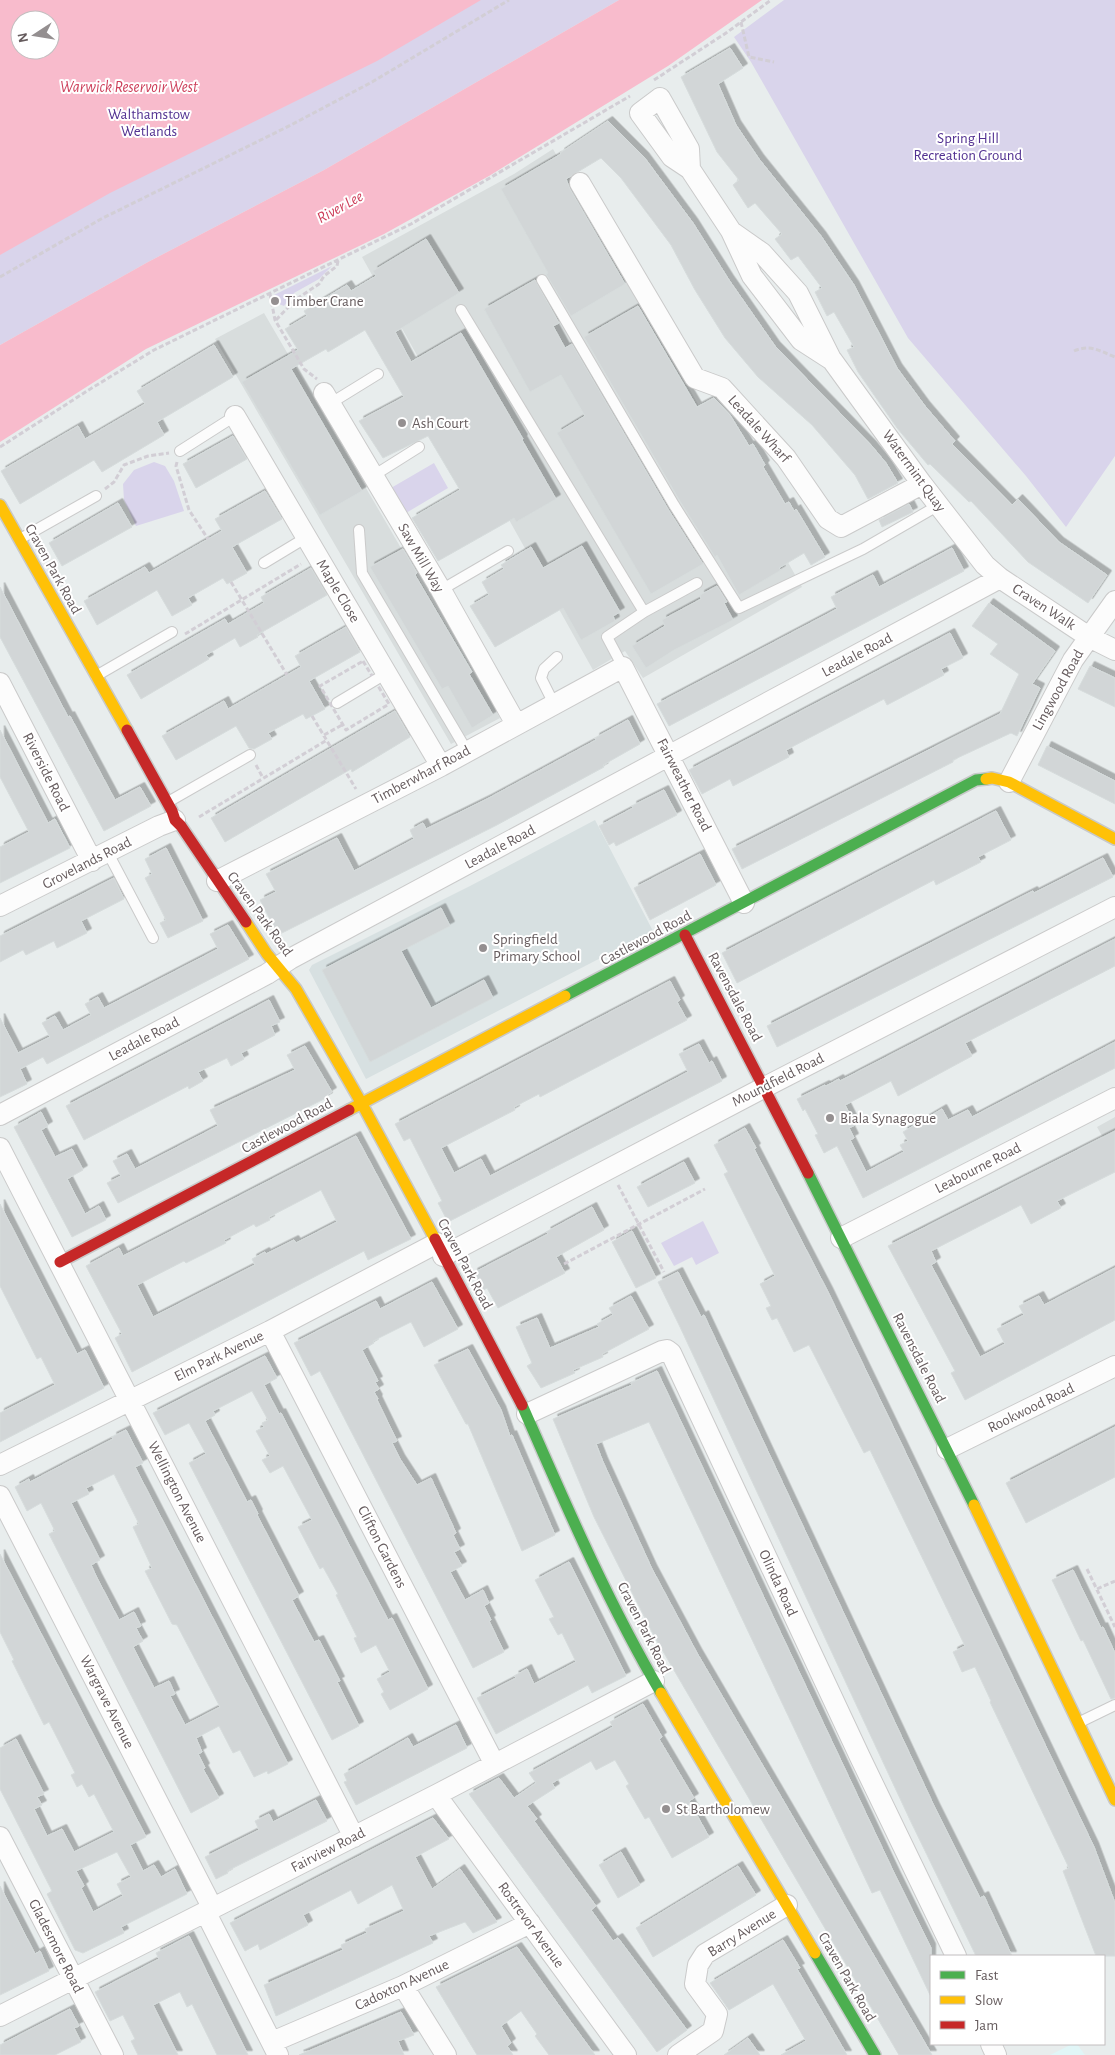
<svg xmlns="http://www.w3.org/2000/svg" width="1115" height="2055" viewBox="0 0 1115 2055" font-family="'Alegreya Sans',sans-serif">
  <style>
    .commercial { fill: #e1f6f7 }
    .industrial { fill: #d8dddd }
    .education { fill: #d7e0e1 }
    .green { fill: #d9d4eb; fill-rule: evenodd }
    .water { fill: #f8bbcc; fill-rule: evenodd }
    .building { fill: #d2d6d7; stroke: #d6dcdc; fill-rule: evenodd; filter: url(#shadow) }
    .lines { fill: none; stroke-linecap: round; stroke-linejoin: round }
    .lane-casing { stroke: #cacaca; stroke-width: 12 }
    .street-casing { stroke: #cacaca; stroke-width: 22 }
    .fast-casing { stroke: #c8c9c9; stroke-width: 14 }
    .slow-casing { stroke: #c8c9c9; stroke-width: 14 }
    .jam-casing { stroke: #c8c9c9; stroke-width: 14 }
    .path { stroke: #d2ced5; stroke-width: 3; stroke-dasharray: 5 2.5; stroke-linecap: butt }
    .lane { stroke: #fcfcfc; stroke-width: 10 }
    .street { stroke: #fcfcfc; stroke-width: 20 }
    .fast { stroke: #4caf50; stroke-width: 11 }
    .slow { stroke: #ffc107; stroke-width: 11 }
    .jam { stroke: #c62828; stroke-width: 11 }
    .poi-dot { fill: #948f90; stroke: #fff; stroke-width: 2 }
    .labels { text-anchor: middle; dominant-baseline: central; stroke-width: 4; stroke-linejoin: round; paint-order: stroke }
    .park-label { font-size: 15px; fill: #523191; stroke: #fff }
    .poi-label { font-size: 15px; fill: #665c5e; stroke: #fff; text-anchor: start }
    .street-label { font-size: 15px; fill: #665c5e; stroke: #fff }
    .water-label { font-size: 16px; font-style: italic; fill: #cd3e5a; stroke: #fff }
  </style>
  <defs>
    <filter id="shadow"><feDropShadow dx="4.5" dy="-4.5" stdDeviation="0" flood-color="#0004"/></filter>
  </defs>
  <rect width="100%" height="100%" fill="#e8eded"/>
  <!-- commercial -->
  <path class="commercial" d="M1072,2044H1077L1085,2055H1050Z"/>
  <!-- industrial -->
  <path class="industrial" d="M553,149L802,587L643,678L625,651L593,670L362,257L514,174Z
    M264,313L500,718L451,744L215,339Z
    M1115,1117V1159L1097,1127Z"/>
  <!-- education -->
  <path class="education" d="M595,820L653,931L366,1079L309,970L312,965L470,886Z"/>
  <!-- green -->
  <path class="green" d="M0,0H619L324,170L148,262L0,345ZM20,20H50V50H20Z
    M784,0H1115V456L1066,527L1026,476L908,338L751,62L734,37Z
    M332,266L319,279L294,293L284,306L279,304L274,295Z
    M154,462L165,466L174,481L184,511L136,526L124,500L123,484L134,470Z
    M434,463L448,488L406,513L391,488Z
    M703,1221L719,1253L696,1265L692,1257L674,1266L661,1243Z"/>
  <!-- water -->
  <path class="water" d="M0,0H481L377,61L110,193L0,255ZM20,20H50V50H20Z
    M619,0H762L668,66L489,176L384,234L146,349L0,442V345L148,262L324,170Z"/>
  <!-- building -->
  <path class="building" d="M730,48L743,68L718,84L736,125L759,159L821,236L854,285L897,368L925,406L955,441L952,444L1012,505L1018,499L1059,542L1107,575L1088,603L1028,562L971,501L969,502L930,464L928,465L897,428L858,372L847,350L854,347L834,312L827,316L815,292L822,288L798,256L791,260L775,239L782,234L755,203L748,208L733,185L739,180L717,152L681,77Z
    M608,121L644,157L693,223L729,280L775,346L871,445L886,463L898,483L868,499L855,475L812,425L758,377L725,338L695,290L671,245L621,178L601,158L566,179L570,189L625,284L571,316L546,274L548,273L501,189L561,154L560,153Z
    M426,239L459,293L395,332L411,362L461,333L523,439L522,440L556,499L516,522L514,518L438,561L412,518L460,490L428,436L383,458L359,421L404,397L365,330L328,352L326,349L291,369L362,491L320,515L242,382L298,350L285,329L307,316L304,311L347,285L351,291L376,276L373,271Z
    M535,280L559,323L553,326L565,348L572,344L668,509L703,564L651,594L557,433L585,416L561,375L530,392L484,309Z
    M638,306L697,407L714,398L730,415L749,446L753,444L765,465L763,467L785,504L789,502L794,511L796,509L825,557L811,565L804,553L779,568L781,570L739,595L717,555L715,557L680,501L584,337Z
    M214,345L233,377L157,422L164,435L102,472L94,460L20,504L1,471L78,426L85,439L145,404L137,391Z
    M233,436L247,459L196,488L183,464Z
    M265,491L282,519L232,547L247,573L227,584L223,578L188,598L192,605L172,616L157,590L97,625L84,601L145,567L149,573L222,531L215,519Z
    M118,503L132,527L62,566L49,543Z
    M909,504L913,512L882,527L879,520Z
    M582,546L620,612L613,616L615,621L581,640L563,608L495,647L470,606L489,595L482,582L504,569L501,565L531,547L543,568Z
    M952,548L964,571L669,726L657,704L837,609L831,597L873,575L879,587Z
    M403,549L417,573L415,575L472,672L469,674L493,715L472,728L448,686L442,689L370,567Z
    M311,568L327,595L257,635L258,637L240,647L235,638L206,655L209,659L141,699L127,675L225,619L228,624L264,603L261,597Z
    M717,586L727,602L724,603L733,620L674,650L646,668L632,646L665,626L662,620L701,599L700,595Z
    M0,587L68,717L70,716L115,800L140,787L151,806L104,831L0,637Z
    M989,603L1055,651L1032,684L1040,688L1017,736L1011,733L953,760V762L742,869L732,849L1000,714L1019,674L990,654L998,644L972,626Z
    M346,627L360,652L309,681L325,709L306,719L303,714L268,733L272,739L254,749L249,748L236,726L176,760L162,736L224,701L228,709L301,667L295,656Z
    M950,633L963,658L941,669L944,675L887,705L884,699L786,750L789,757L733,786L730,779L702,794L689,770Z
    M1090,666L1115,678V707L1078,689Z
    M395,711L410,737L352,772L351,769L225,842L211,818Z
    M628,720L640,744L603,765L604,767L495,826L278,935L260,900L276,892L266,874L337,838L354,871L414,839L410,830L423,823L426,829L487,799L596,740L595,738Z
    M0,730L48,823L55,819L70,848L0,883V847L29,832L0,777Z
    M1047,746L1115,781V804L1038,765Z
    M664,790L677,815L616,846L614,842L609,845L599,826L633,808L632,806Z
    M996,811L1011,840L978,857L981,862L936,885L934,880L737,983L722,953Z
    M166,848L203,921L168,938L160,923L166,920L145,878L152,874L145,859Z
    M700,854L716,885L650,920L634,888Z
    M1103,858L1113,877L777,1047L767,1026L1033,891L1034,893Z
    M114,878L124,899L81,921L87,933L57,948L54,941L26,955L23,950L0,962V936Z
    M441,908L450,926L401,951L431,1008L484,980L493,998L370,1062L322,970Z
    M228,925L249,959L47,1064L43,1057L20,1069L27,1084L0,1097V1018L18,1053L50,1037L42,1023L55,1016L63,1030L91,1015L85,1004L98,997L104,1008L218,949L210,934Z
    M1115,939V966L965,1043L972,1056L898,1096L891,1081L845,1105L855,1125L849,1128L854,1138L850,1140L866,1172L904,1152L900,1145L908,1141L903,1132L942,1109L948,1120L968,1110L972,1117L1115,1042V1068L863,1198L837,1146L824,1153L815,1135L818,1134L805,1109L803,1111L797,1099L825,1085L826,1086L839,1079L840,1081Z
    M670,981L680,1000L677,1002L687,1020L540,1097L539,1094L514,1107L515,1110L441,1148L454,1173L481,1159L490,1176L688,1072L679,1054L699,1044L709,1063L712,1061L722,1081L448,1222L438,1203L442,1201L410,1138L404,1141L395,1124Z
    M269,1000L280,1022L271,1026L275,1035L241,1053L244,1059L231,1066L227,1058L198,1072L203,1081L189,1089L188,1086L84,1140L66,1106Z
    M305,1046L332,1092L327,1095L328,1097L118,1203L107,1183L121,1176L113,1161L127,1154L135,1169L218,1126L210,1110L295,1070L287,1055Z
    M41,1112L48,1126L41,1130L55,1157L72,1149L83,1170L67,1179L85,1214L99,1206L106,1220L72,1237L14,1127Z
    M745,1128L756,1148L754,1149L828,1292L900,1441L1094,1847L1115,1903V1956H1096L1063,1871L1069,1868L990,1702L991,1701L975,1667L962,1672L953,1652L965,1646L870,1450L864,1453L809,1345L794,1352L777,1318L772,1320L766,1308L771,1306L760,1284L775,1276L724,1174L728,1172L714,1145Z
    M1115,1131V1172L1057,1201L1061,1208L1031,1224L1021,1205L931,1251L936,1262L931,1265L980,1357L1005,1344L997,1329L1024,1315L1019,1306L1039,1296L1044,1305L1115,1268V1320L965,1400L951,1373L955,1371L888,1246Z
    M356,1136L411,1239L368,1260L364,1251L132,1372L115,1338L122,1334L86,1266L119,1248L123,1256ZM321,1190L337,1222L296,1243L294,1240L266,1254L265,1252L252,1259L255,1265L153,1317L137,1285L184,1261L186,1263L226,1243L224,1240L254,1224L256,1227L270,1220L269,1217Z
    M684,1162L695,1183L648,1207L637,1187Z
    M0,1204L77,1354L85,1350L104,1388L0,1442V1413L55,1385L41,1357L37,1359L0,1286Z
    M592,1207L604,1230L556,1257L565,1273L498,1308L487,1288L482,1291L473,1273L548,1234L546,1232Z
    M632,1231L656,1278L636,1288L612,1242Z
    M678,1272L701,1317L704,1315L935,1808L980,1898L984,1896L1012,1956H976L910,1820L680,1327L658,1282Z
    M432,1282L458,1329L424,1347L411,1322L373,1341L374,1343L362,1350L378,1381L375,1382L379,1389L374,1392L378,1399L377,1400L397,1441L392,1443L400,1459L417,1485L431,1478L456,1533L453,1535L460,1549L454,1552L462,1566L450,1572L465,1600L483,1590L489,1603L484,1606L491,1620L489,1621L504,1652L473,1668L320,1371L311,1376L294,1343L376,1301L380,1309Z
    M631,1296L649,1329L602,1354L603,1357L573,1370L575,1373L541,1388L527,1366L532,1363L516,1327L537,1318L550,1348L599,1327L597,1324L613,1315L609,1308Z
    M468,1349L501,1410L510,1436L512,1435L555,1535L522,1551L468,1424H466L434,1365Z
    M265,1356L277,1378L264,1385L279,1414L281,1413L388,1620L392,1618L428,1689L390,1710L381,1694L384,1692L377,1679L390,1672L376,1645L361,1653L354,1638L357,1637L336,1595L338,1594L323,1567L320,1569L298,1527L312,1520L283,1466L270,1473L262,1460L270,1456L256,1431L264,1427L262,1423L268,1420L252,1391L213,1411L215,1415L205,1421L247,1502L251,1500L258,1514L257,1515L299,1596L292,1600L314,1642L319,1640L340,1681L337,1682L359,1726L332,1740L189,1463L206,1454L189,1423L165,1435L153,1413Z
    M657,1371L895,1875L931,1948V1997L880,1890L872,1893L649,1422L596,1444L603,1462L652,1569L697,1653L932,2055H899L654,1636L594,1517L553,1419L632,1385L631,1383Z
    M1115,1427V1477L1026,1523L1006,1483Z
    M126,1430L143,1463L135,1467L288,1764L268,1774L267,1771L254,1777L240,1750L233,1753L219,1726L196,1738L202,1752L198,1754L205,1768L203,1769L219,1798L191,1813L49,1534L55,1531L41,1503L27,1511L15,1487L29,1479L30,1482L72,1460L113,1439L112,1437ZM114,1474L139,1524L133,1527L152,1568L145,1571L172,1624L177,1625L220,1707L185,1725L170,1696L175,1694L169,1681L154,1688L133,1647L143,1641L136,1628L141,1626L134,1612L119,1620L97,1578L91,1565L100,1560L71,1503L89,1494L86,1488Z
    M0,1554L146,1837L130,1845L143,1871L154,1865L161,1877L175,1869L187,1894L121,1927L124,1933L83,1953L75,1950L47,1894L52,1891L0,1789V1748L16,1739L44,1794L37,1797L42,1805L34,1809L47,1836L62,1829L74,1852L114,1832L94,1794L89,1797L82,1784L77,1787L71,1775L75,1773L49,1722L44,1725L12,1661L14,1660L0,1632ZM117,1852L131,1877L117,1884L123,1896L93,1912L81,1888L84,1886L76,1871Z
    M569,1562L626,1676L592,1693L588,1685L496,1734L477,1698L516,1678L514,1676L527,1669L534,1684L576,1662L562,1633L558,1635L549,1619L554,1617L535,1580Z
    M1073,1570L1101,1628L1103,1627L1115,1653V1698L1111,1699L1083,1640L1081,1641L1052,1580Z
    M643,1704L662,1737L659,1739L694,1798L689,1801L709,1837L672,1858L649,1817L645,1819L626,1786L629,1784L615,1760L596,1770L591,1761L552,1783L555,1788L527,1806L537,1819L534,1821L596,1906L591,1910L613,1941L618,1938L687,2030L657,2052L469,1794L499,1778L514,1798L536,1783L529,1773L613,1727L610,1722Z
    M456,1725L467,1748L356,1805L344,1782L347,1781L344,1774L408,1738L413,1747Z
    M316,1800L327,1821L227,1871L228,1873L216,1879L205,1857L259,1830L255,1821L269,1814L273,1822Z
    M433,1818L449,1839L415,1857L432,1889L460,1869L497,1922L473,1933L465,1922L429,1936L433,1943L276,2016L264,1985L343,1950L341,1945L367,1933L365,1929L404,1911L392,1885L358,1904L351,1890L303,1915L308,1925L260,1950L258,1944L245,1951L230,1923Z
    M621,1852L640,1885L618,1898L599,1865Z
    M738,1866L756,1895L653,1957L636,1928Z
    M0,1886L35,1954L40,1951L49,1971L0,1995Z
    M189,1936L224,2007L248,2055H217L192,2004L187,2007L180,1992L153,2005L178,2055H138L131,2041L135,2039L123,2015L110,2021L95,1992L159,1959L156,1953Z
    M783,1940L800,1968L797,1969L847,2055H781L806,2041L773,1984L729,2010L710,1983Z
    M517,1947L565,2014L595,2055H549L535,2036L537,2034L521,2011L501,2026L511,2043L507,2046L513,2055H477L436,1987Z
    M70,2009L79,2026L74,2028L81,2042L55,2055H0V2045Z
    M401,2012L414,2035L398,2041L404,2055H299Z
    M748,2038L760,2055H724Z"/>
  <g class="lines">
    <!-- lane casing -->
    <g class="lane-casing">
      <path id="lane" d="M542,280L674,505L739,608L863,549L939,505
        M461,310L644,612L607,637L623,667
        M331,403L378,374
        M180,451L235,416
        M373,476L419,447
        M359,530L362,573L467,751
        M20,539L96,496
        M264,563L307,537
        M441,590L508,551
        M644,612L697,583
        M96,676L172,632
        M337,703L387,673
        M554,704L541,678L544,669L557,657
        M168,802L250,755
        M108,853L153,938
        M1080,1722L1115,1705"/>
    </g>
    <!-- street casing -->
    <g class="street-casing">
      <path id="street" d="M690,169L689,149L660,98L640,113L672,157L690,169L731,231L752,276L801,340L832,360L922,484L985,565L1000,578L1089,637L1115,650
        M580,183L695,378L722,388L786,458L828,519L841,527L922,484
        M732,232L762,253L798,293L831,359
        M324,393L441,590L516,724
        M235,416L441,766
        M0,683L92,861
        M1009,782L1073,660L1115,601
        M217,881L441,766L623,667L744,903
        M0,906L159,826L175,820
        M0,1115L267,974L290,959L1000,578
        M0,1148L354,1837
        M841,1238L1115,1098
        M443,1256L765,1087L1115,907
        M270,1331L494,1763
        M527,1414L662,1351L667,1350L671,1353L860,1757L956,1956
        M947,1449L1115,1366
        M0,1465L270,1331L437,1243
        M0,1496L213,1909
        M436,1795L626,2055
        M0,1837L113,2055
        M206,1913L278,2055
        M403,1986L446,2055
        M0,2016L436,1795L654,1681
        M272,2042L403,1986L530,1923
        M991,2044L996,2055
        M678,2055L713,2031L717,2014L695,1984L698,1965L705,1954L787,1905"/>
    </g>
    <!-- fast casing -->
    <g class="fast-casing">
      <path id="fast" d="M565,996L976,780L986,779
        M808,1173L974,1505
        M522,1405C565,1503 607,1601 661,1693
        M815,1953L875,2055"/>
    </g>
    <!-- slow casing -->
    <g class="slow-casing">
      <path id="slow" d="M0,505L127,730
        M986,779L992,778L1009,782L1115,839
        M246,922L267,954L296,989L362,1104L435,1239
        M349,1110L565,996
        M974,1505L1115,1800
        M661,1693L815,1953"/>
    </g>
    <!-- jam casing -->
    <g class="jam-casing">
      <path id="jam" d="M127,730L172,811L175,820L181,826L246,922
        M685,935L808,1173
        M435,1239L522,1405
        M60,1262L349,1110"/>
    </g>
    <!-- path -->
    <path class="path" d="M741,22L749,57L774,62
      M654,80L726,33L771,0
      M0,277L101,219L291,125L372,82L509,0
      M270,294L275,320L304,369L317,379
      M276,320L295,300L319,284L324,276L337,266L338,261
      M1074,351C1090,344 1100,351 1115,357
      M0,447L87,391L154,350L411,224L630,96
      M177,462L176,466L189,510L208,539
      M105,489L114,482L124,465L148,456L169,453
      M231,582L287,675
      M185,634L301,564
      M363,661L389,704L346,730L320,686Z
      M312,716L356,789
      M324,735L342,725
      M256,765L263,778
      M199,817L327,740
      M618,1185L664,1272
      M564,1264L705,1189
      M1087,1569L1115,1627
      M1097,1589L1115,1581"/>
    <!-- lane -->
    <use href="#lane" class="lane"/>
    <!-- street -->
    <use href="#street" class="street"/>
    <!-- fast -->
    <use href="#fast" class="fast"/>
    <!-- slow -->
    <use href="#slow" class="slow"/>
    <!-- jam -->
    <use href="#jam" class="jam"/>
  </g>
  <!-- markers -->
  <g class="poi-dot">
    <circle cx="275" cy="301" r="5"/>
    <circle cx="402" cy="423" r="5"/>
    <circle cx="483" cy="948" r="5"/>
    <circle cx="830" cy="1118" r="5"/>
    <circle cx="666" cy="1809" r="5"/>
  </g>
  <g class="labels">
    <!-- park labels -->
    <g class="park-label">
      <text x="149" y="114">Walthamstow<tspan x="149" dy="17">Wetlands</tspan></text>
      <text x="968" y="138">Spring Hill<tspan x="968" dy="17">Recreation Ground</tspan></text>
    </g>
    <!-- poi labels -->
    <g class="poi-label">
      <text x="285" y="301">Timber Crane</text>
      <text x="412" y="423">Ash Court</text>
      <text x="493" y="939">Springfield<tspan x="493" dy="17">Primary School</tspan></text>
      <text x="840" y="1118">Biala Synagogue</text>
      <text x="676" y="1809">St Bartholomew</text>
    </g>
    <!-- street labels -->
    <g class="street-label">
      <text transform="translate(759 429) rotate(48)">Leadale Wharf</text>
      <text transform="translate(914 471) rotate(54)">Watermint Quay</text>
      <text transform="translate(421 558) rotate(60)">Saw Mill Way</text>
      <text transform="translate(53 569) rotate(61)">Craven Park Road</text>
      <text transform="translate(338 591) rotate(59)">Maple Close</text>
      <text transform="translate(1044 607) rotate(33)">Craven Walk</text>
      <text transform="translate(857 655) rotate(-28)">Leadale Road</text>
      <text transform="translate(1058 690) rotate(-61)">Lingwood Road</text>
      <text transform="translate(46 772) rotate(63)">Riverside Road</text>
      <text transform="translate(421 775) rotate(-28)">Timberwharf Road</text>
      <text transform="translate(684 785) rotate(63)">Fairweather Road</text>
      <text transform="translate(500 847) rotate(-28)">Leadale Road</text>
      <text transform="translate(87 863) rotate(-27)">Grovelands Road</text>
      <text transform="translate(260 914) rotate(54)">Craven Park Road</text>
      <text transform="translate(646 938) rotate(-28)">Castlewood Road</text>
      <text transform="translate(735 997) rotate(62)">Ravensdale Road</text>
      <text transform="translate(144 1039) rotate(-28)">Leadale Road</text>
      <text transform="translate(778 1080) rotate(-27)">Moundfield Road</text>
      <text transform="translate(287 1126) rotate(-28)">Castlewood Road</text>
      <text transform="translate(978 1168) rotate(-27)">Leabourne Road</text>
      <text transform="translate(465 1264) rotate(62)">Craven Park Road</text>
      <text transform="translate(219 1356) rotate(-26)">Elm Park Avenue</text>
      <text transform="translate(919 1358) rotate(63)">Ravensdale Road</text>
      <text transform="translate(1031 1408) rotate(-26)">Rookwood Road</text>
      <text transform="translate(177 1492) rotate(63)">Wellington Avenue</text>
      <text transform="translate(382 1547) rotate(63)">Clifton Gardens</text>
      <text transform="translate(778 1583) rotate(65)">Olinda Road</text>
      <text transform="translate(644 1628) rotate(63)">Craven Park Road</text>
      <text transform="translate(107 1702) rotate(63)">Wargrave Avenue</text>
      <text transform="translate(328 1850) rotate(-27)">Fairview Road</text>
      <text transform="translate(531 1925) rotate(54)">Rostrevor Avenue</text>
      <text transform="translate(742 1933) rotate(-32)">Barry Avenue</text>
      <text transform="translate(56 1946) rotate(63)">Gladesmore Road</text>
      <text transform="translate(847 1977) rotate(60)">Craven Park Road</text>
      <text transform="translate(402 1985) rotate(-25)">Cadoxton Avenue</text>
    </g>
    <!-- water labels -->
    <g class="water-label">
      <text x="129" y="87">Warwick Reservoir West</text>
      <text transform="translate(340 207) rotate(-29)">River Lee</text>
    </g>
  </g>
  <!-- legend -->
  <rect x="930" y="1955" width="175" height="90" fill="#ffffff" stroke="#c2bebf"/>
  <rect x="940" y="1971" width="25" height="8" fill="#4caf50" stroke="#c2bebf"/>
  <text x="975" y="1980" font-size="15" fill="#665c5e">Fast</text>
  <rect x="940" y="1996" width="25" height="8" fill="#ffc107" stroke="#c2bebf"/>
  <text x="975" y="2005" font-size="15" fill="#665c5e">Slow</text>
  <rect x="940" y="2021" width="25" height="8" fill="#c62828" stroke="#c2bebf"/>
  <text x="975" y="2030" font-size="15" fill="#665c5e">Jam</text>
  <!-- north arrow -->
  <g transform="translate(35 35) rotate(258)"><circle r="24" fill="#ffffff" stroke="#c2bebf"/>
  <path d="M0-4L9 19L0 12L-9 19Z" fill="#948f90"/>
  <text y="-8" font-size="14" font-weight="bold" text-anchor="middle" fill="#665c5e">N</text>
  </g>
</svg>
